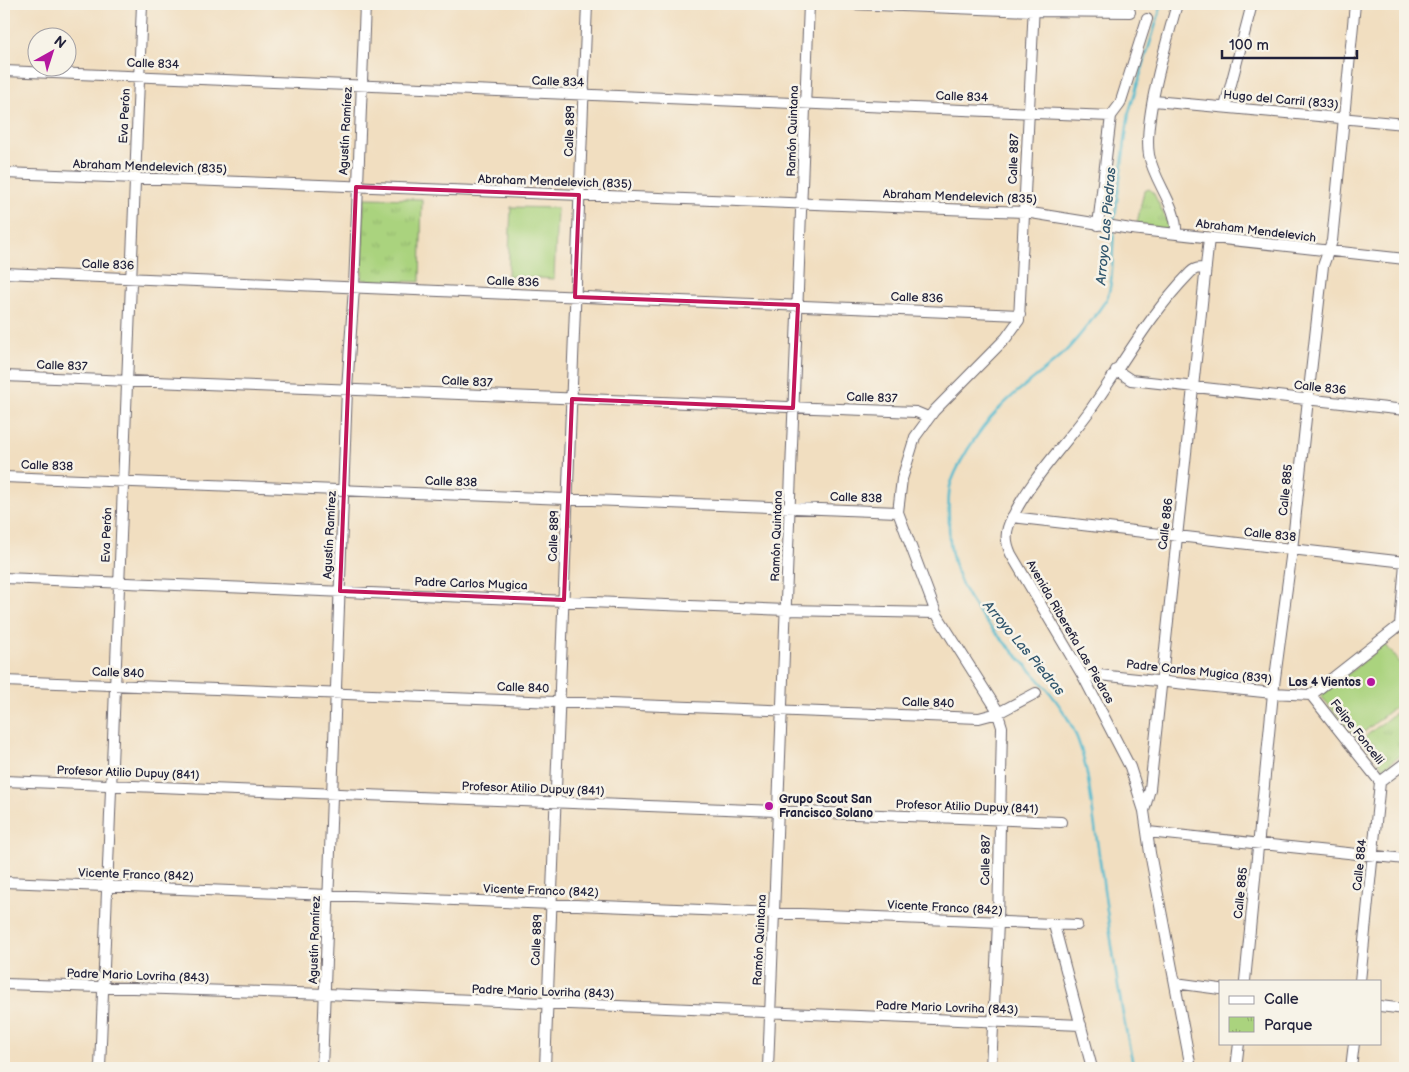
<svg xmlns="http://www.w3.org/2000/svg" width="1409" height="1072" viewBox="0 0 1409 1072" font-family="'Balsamiq Sans',sans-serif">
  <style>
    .park { fill: url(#park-tufts); stroke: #667a5c }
    .pitch { fill: #aad37e; stroke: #667a5c }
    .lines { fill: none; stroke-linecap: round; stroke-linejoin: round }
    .stream { stroke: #50b9cd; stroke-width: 2.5 }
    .minor-casing { stroke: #6a646a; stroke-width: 12 }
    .minor { stroke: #fff; stroke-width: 10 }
    .marked { fill: none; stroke: #c2185b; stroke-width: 4; stroke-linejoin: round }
    .poi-dot { fill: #b5179e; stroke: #f7f3e8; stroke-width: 2 }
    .labels { text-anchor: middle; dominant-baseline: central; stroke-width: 5; stroke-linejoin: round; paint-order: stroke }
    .street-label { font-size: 12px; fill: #22223b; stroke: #f7f3e8 }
    .poi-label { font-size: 12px; font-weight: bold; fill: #22223b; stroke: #f7f3e8; text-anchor: end }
    .water-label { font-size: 14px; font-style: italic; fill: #32576e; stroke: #f7f3e8 }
  </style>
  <defs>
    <pattern id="park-tufts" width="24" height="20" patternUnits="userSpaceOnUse" patternTransform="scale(1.25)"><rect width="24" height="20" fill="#aad37e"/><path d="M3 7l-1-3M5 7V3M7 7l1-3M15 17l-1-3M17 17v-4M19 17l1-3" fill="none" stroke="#92b56e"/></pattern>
  </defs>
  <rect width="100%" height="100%" fill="#f7f3e8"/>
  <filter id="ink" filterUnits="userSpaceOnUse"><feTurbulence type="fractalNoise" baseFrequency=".02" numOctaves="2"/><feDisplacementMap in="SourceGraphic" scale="10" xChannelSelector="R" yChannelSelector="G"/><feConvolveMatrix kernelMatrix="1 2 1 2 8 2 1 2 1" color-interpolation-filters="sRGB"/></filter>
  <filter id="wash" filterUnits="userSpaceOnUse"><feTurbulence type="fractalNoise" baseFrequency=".0096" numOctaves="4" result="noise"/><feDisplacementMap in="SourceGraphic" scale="20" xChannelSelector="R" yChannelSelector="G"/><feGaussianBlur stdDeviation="1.12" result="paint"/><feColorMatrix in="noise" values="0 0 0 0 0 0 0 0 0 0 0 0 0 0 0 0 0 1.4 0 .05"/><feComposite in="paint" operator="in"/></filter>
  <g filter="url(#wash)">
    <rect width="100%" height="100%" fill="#f1dec0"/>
    <!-- park -->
    <path class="park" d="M1149,189L1153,192L1170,227L1167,230L1137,223L1144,191Z
      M364,198L422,199L420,282L362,280Z
      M1405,705V751L1384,768L1361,740Z"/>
    <!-- pitch -->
    <path class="pitch" d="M511,207L557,208L554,279L508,276Z
      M1385,644L1405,669V698L1357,738L1321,696Z"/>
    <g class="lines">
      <!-- stream -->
      <path class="stream" d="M1114,223L1129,112L1162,4
        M1114,228C1112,247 1114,286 1106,300C1093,319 1078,339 1062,355C1045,371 1025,384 1008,400C985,421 962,454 951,483C947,495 949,510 949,522C947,616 1027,648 1068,719C1088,753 1090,796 1096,834C1108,912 1116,991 1134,1068"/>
    </g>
  </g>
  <g filter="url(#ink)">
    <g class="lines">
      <!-- minor casing -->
      <g class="minor-casing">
        <path id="minor" d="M851,4L1033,11L1130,12
          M4,71L1111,116
          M1154,101L1405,124
          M1225,107L1252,4
          M4,173L1025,212L1131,229L1405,259
          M1098,225L1111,116L1120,104L1147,19
          M1176,234C1178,206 1154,182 1149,155C1143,120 1167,40 1177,4
          M4,273L1020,315
          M1116,370L1131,380L1405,410
          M4,376L916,412L928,417
          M4,477L898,512
          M1012,517L1405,562
          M4,578L786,610L936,613
          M1084,678L1099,675L1273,693L1311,695
          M4,681L979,718L998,713L1036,693
          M4,781L1061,822
          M1380,782L1311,695L1400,625L1405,563
          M1144,811L1150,789L1209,238
          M1148,832L1405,859
          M4,882L1077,925
          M1054,925L1092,1068
          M1245,981L1273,693L1292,550L1308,399L1323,266L1332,241L1355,4
          M1360,981L1380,782L1405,763
          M1175,983L1220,989
          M4,984L326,994L1081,1025
          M1380,1006L1405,1009
          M100,1068L142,4
          M322,1068L347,389L354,288L365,4
          M545,1068L587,4
          M768,1068L809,4
          M991,1068L998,923L1002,727L996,708L936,613L898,512L902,479L915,437L934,411L1006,338L1019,320L1034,4
          M1191,1068L1150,853L1144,811L1130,767L1084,678L1011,554C1005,541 1005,531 1012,518C1031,479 1062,448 1088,413C1121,367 1149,315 1189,274C1194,268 1198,268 1206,268
          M1236,1068L1239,1043
          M1351,1068L1354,1043"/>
      </g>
      <!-- minor -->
      <use href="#minor" class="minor"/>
    </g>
  </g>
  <!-- marked area -->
  <path class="marked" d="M356,187L579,195L575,297L798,305L793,408L572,399L564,600L340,591Z"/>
  <!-- markers -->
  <g class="poi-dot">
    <circle cx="1371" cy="682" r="5"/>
    <circle cx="769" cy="806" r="5"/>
  </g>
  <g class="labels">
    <!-- street labels -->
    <g class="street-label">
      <text transform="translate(153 64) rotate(2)">Calle 834</text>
      <text transform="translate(558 82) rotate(2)">Calle 834</text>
      <text transform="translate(962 97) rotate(2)">Calle 834</text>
      <text transform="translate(1281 100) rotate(5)">Hugo del Carril (833)</text>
      <text transform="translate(125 116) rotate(-87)">Eva Perón</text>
      <text transform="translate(346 131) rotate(-87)">Agustín Ramírez</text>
      <text transform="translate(570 131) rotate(-88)">Calle 889</text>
      <text transform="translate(793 131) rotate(-88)">Ramón Quintana</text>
      <text transform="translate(1014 159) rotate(-88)">Calle 887</text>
      <text transform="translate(150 167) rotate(2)">Abraham Mendelevich (835)</text>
      <text transform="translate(555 182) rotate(2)">Abraham Mendelevich (835)</text>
      <text transform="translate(960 197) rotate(2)">Abraham Mendelevich (835)</text>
      <text transform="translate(1256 231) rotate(7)">Abraham Mendelevich</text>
      <text transform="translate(108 265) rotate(2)">Calle 836</text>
      <text transform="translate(513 282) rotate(2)">Calle 836</text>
      <text transform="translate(917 298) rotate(2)">Calle 836</text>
      <text transform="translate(62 366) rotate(2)">Calle 837</text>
      <text transform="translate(467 382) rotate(3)">Calle 837</text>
      <text transform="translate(1320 388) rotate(6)">Calle 836</text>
      <text transform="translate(872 398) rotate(2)">Calle 837</text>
      <text transform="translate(47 466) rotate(2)">Calle 838</text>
      <text transform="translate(451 482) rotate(2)">Calle 838</text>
      <text transform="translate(1286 490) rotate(-84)">Calle 885</text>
      <text transform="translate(856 498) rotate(2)">Calle 838</text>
      <text transform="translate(1166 524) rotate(-83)">Calle 886</text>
      <text transform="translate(107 535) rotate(-88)">Eva Perón</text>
      <text transform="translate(330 535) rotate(-87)">Agustín Ramírez</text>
      <text transform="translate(1270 535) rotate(6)">Calle 838</text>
      <text transform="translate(554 536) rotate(-88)">Calle 889</text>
      <text transform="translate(777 536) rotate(-88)">Ramón Quintana</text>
      <text transform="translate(471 584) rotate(2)">Padre Carlos Mugica</text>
      <text transform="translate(1070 632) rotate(60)">Avenida Ribereña Las Piedras</text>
      <text transform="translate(1199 672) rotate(6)">Padre Carlos Mugica (839)</text>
      <text transform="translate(118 673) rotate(2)">Calle 840</text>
      <text transform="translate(523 688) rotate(2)">Calle 840</text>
      <text transform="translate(928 703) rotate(2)">Calle 840</text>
      <text transform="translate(1357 732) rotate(52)">Felipe Foncelli</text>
      <text transform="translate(128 773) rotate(2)">Profesor Atilio Dupuy (841)</text>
      <text transform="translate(533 789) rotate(2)">Profesor Atilio Dupuy (841)</text>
      <text transform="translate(967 807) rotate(2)">Profesor Atilio Dupuy (841)</text>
      <text transform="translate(986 860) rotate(-89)">Calle 887</text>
      <text transform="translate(1360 865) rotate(-84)">Calle 884</text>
      <text transform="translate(136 875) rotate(2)">Vicente Franco (842)</text>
      <text transform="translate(541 891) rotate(2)">Vicente Franco (842)</text>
      <text transform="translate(1241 893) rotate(-84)">Calle 885</text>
      <text transform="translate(945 908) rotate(3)">Vicente Franco (842)</text>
      <text transform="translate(315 940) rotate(-88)">Agustín Ramírez</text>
      <text transform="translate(537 940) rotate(-87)">Calle 889</text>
      <text transform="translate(760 940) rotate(-87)">Ramón Quintana</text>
      <text transform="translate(138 976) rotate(2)">Padre Mario Lovriha (843)</text>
      <text transform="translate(543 992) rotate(2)">Padre Mario Lovriha (843)</text>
      <text transform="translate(947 1008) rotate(2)">Padre Mario Lovriha (843)</text>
    </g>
    <!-- poi labels -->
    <g class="poi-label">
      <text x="1361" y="682">Los 4 Vientos</text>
      <text x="779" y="799" text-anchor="start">Grupo Scout San<tspan x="779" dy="14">Francisco Solano</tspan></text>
    </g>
    <!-- water labels -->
    <g class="water-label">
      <text transform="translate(1106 226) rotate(-85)">Arroyo Las Piedras</text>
      <text transform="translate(1024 648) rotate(50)">Arroyo Las Piedras</text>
    </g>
  </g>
  <!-- margin -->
  <rect width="1409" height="1072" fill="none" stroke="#f7f3e8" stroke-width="20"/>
  <!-- legend -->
  <rect x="1219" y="980" width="162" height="65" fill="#f7f3e8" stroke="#a29fa3"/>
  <rect x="1229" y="996" width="25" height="8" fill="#ffffff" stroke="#a29fa3"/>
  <text x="1264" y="1004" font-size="15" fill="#22223b">Calle</text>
  <rect x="1229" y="1017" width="25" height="15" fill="url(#park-tufts)" stroke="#a29fa3"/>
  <text x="1264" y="1030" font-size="15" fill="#22223b">Parque</text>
  <!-- north arrow -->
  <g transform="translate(52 52) rotate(39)"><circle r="24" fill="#f7f3e8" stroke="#a29fa3"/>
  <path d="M0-4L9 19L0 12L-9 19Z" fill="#b5179e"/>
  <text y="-8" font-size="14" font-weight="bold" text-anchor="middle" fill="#22223b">N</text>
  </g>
  <!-- scale -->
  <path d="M1222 50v8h135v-8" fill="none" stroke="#22223b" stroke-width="2.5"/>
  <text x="1229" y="50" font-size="15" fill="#22223b" stroke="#f7f3e8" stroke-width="4" paint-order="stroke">100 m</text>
</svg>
